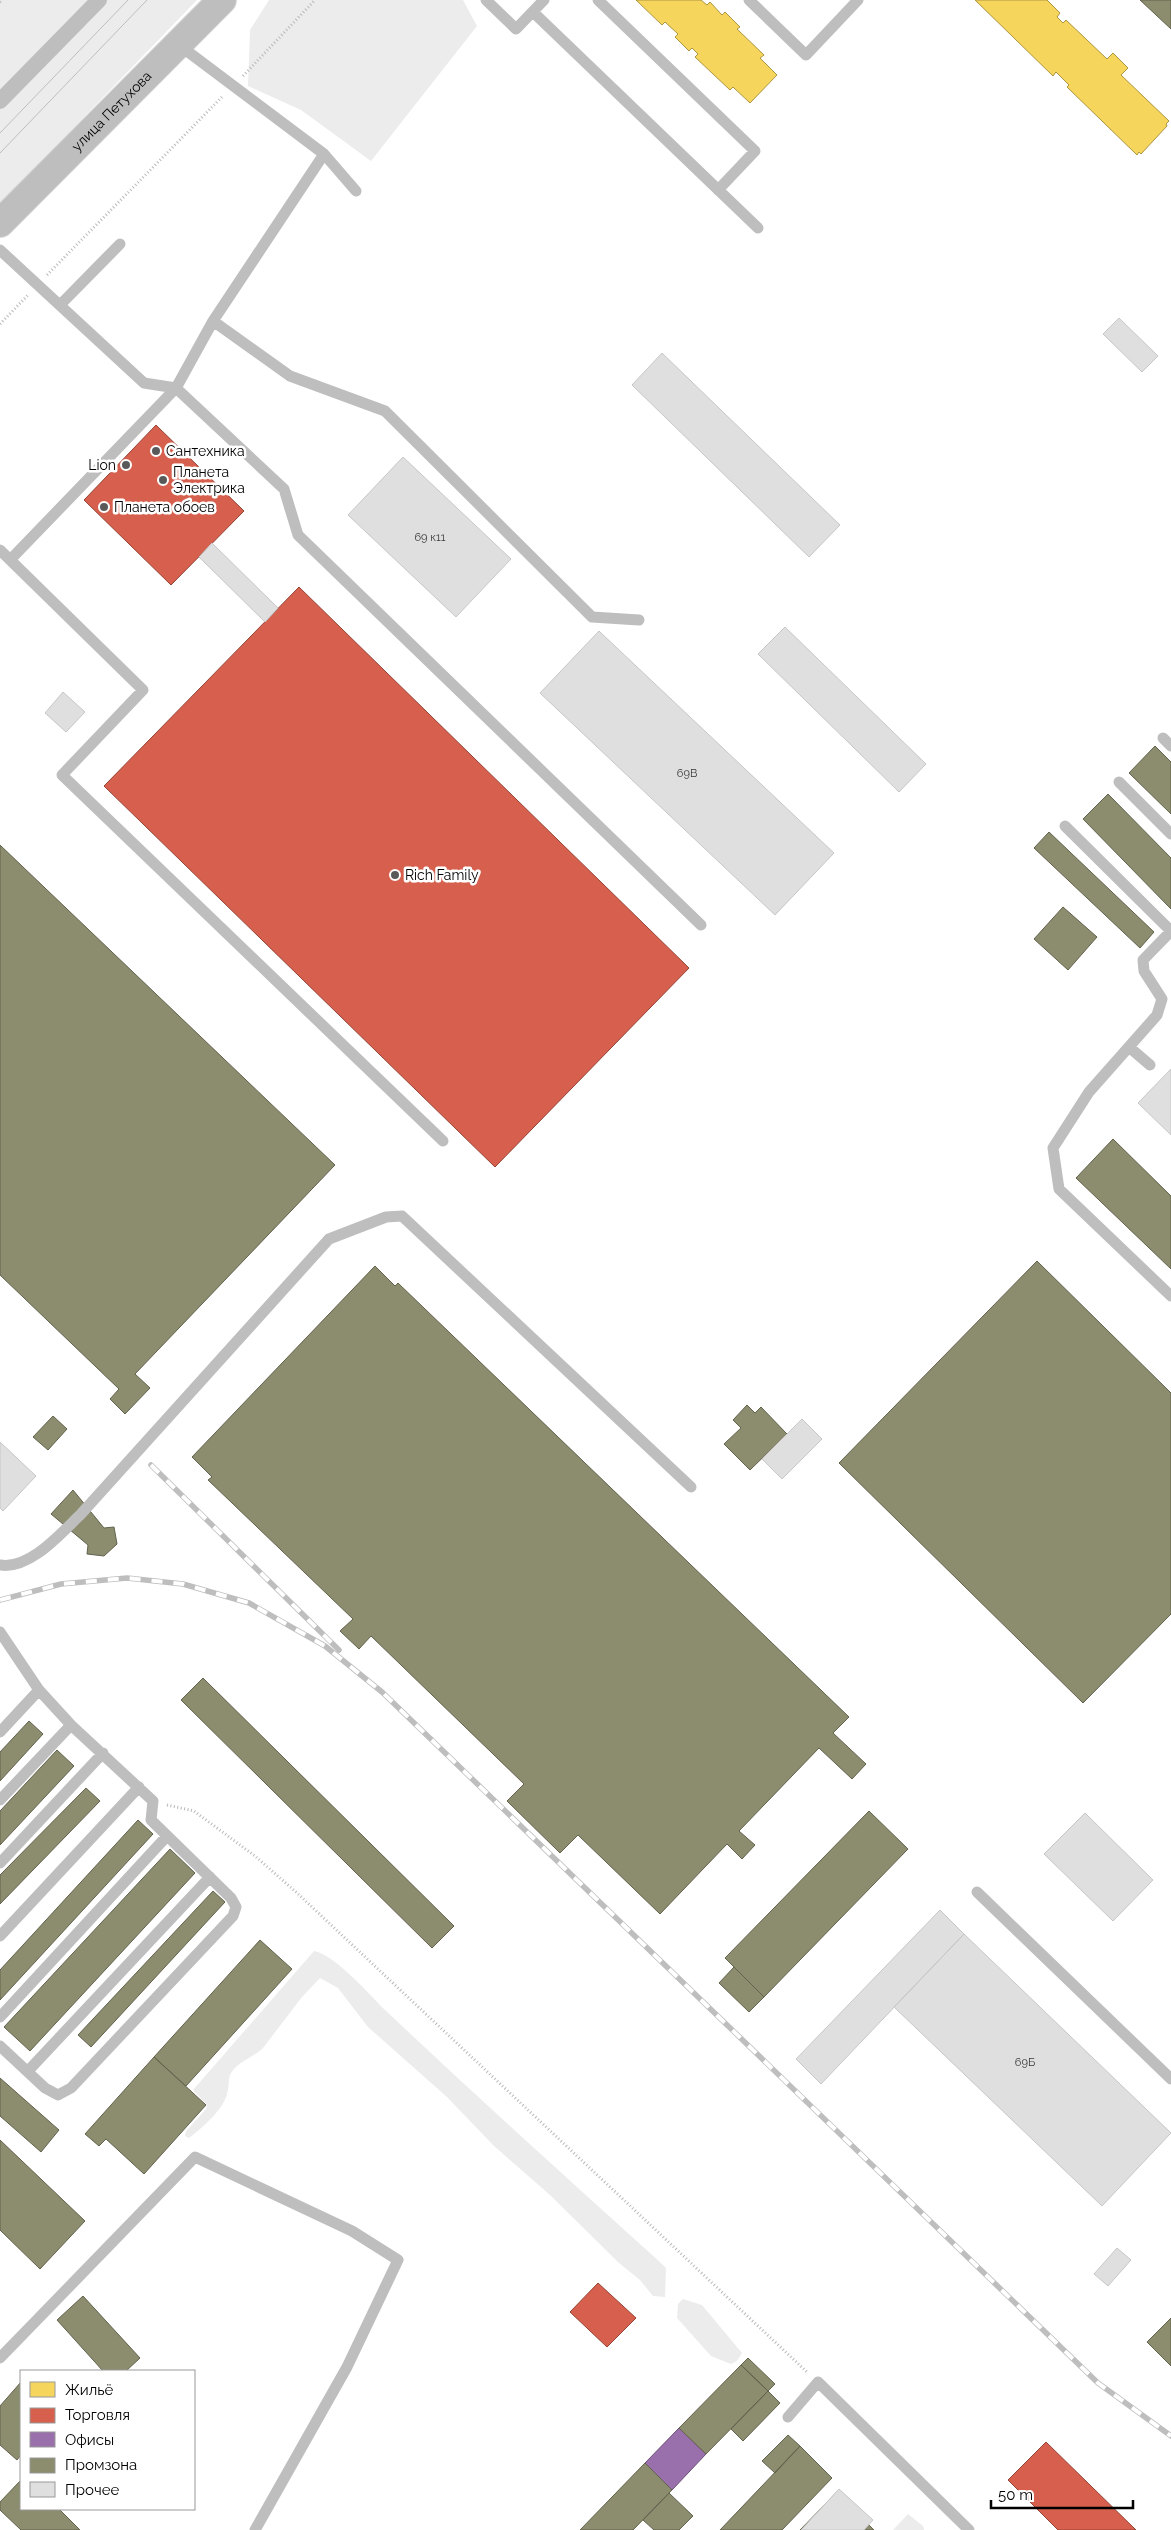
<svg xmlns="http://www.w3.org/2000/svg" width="1171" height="2530" viewBox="0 0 1171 2530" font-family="Raleway,sans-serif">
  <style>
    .green { fill: #ececec }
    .homes { fill: #f6d55c; stroke: #ac9540 }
    .shops { fill: #d6604d; stroke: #964336 }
    .offices { fill: #9970ab; stroke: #6b4e78 }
    .industry { fill: #8c8c6e; stroke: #62624d }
    .building { fill: #dfdfdf; stroke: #c7c7c7 }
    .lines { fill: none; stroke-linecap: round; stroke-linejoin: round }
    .trunk-casing { stroke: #dbdbdb; stroke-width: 30 }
    .path { stroke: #b9b9b9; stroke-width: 3; stroke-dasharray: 1 2.5; stroke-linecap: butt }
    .service { stroke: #bebebe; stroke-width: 11 }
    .pedestrian { stroke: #bebebe; stroke-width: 16 }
    .trunk { stroke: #bebebe; stroke-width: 28 }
    .tram { stroke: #bebebe; stroke-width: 1 }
    .rail-casing { stroke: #bebebe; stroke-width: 5.5 }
    .rail { stroke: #fff; stroke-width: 4; stroke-dasharray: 11; stroke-linecap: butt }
    .poi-dot { fill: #595959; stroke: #fff; stroke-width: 2 }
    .labels { text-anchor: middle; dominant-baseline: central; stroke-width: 5; stroke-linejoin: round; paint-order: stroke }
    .number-label { font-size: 11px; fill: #383838 }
    .street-label { font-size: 14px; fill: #000; stroke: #fff }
    .poi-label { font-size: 14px; fill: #000; stroke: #fff; text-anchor: start }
  </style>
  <rect width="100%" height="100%" fill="#fff"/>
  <!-- green -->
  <path class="green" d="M0,0H197L0,204Z
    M269,0H463L477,26L371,161L301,110L248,86L250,30Z
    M314,1951C334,1954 369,1994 384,2009C475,2095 568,2179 661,2263L666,2268L665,2297L653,2296L640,2280L619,2263L550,2195L494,2146L447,2097L368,2027L338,1988L320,1978L302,1997L263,2048C254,2057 235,2063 230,2075C228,2081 229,2088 227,2094C223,2110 202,2128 189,2138L185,2136L186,2131L206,2109L207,2105L193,2090Z
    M683,2299L702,2305L742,2353L737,2361L731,2364L711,2356L677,2318L678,2304Z
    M908,2514L923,2526L924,2530H893Z"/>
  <!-- homes -->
  <path class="homes" d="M636,0H701L707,5L710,2L722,15L725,12L740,27L737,29L764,55L760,58L777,75L750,103L733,87L730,90L695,57L698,54L692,48L689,51L675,37L678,34L665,22L662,25Z
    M975,0H1047L1060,13L1057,17L1063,23L1066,20L1107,59L1113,53L1128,68L1121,75L1169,121L1166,124L1167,126L1141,154L1139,152L1137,155L1067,87L1069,85L1056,72L1053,76Z"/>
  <!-- shops -->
  <path class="shops" d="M156,425L244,511L171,585L84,500Z
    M299,587L689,968L495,1167L104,786Z
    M598,2283L636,2318L607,2347L570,2312Z
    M1046,2442L1136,2530H1058L1008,2480Z"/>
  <!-- offices -->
  <path class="offices" d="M679,2428L706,2454L672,2490L645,2463Z"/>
  <!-- industry -->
  <path class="industry" d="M1140,0H1171V29Z
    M1155,746L1171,762V814L1129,773Z
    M1108,794L1171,858V909L1083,819Z
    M1049,832L1154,932L1140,948L1034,848Z
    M0,845L335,1165L135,1374L150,1388L125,1414L110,1399L119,1389L0,1275Z
    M1063,907L1097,937L1068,970L1034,939Z
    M1113,1139L1171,1196V1269L1076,1178Z
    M1037,1261L1171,1393V1614L1083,1703L839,1463Z
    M375,1266L395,1286L398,1283L849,1717L833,1733L866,1764L852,1779L819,1748L739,1831L755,1845L742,1859L727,1844L660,1914L578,1835L560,1853L507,1801L524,1784L371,1636L359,1649L340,1631L353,1619L208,1480L212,1477L192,1457Z
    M747,1405L755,1413L761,1407L787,1434L750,1470L724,1444L741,1428L733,1420Z
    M53,1416L67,1429L48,1450L33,1437Z
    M73,1490L104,1528L114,1527L117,1544L104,1556L87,1554L88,1545L51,1514Z
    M203,1678L454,1926L432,1948L181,1700Z
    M29,1721L43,1734L0,1781V1752Z
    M57,1750L74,1766L0,1845V1811Z
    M86,1788L100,1801L0,1904V1875Z
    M869,1811L908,1849L764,1997L725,1958Z
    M138,1820L153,1834L0,2000V1970Z
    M170,1849L195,1873L30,2051L4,2027Z
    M213,1891L225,1902L91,2047L78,2035Z
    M260,1940L292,1969L186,2086L154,2057Z
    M734,1967L764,1997L749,2012L719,1983Z
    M154,2057L206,2105L144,2174L106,2139L99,2146L85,2134Z
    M0,2078L59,2130L41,2152L0,2116Z
    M0,2140L85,2221L40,2269L0,2230Z
    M83,2296L140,2358L126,2371H103L57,2320Z
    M1171,2318V2366L1147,2342Z
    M748,2358L775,2384L768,2391L741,2365Z
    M741,2365L768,2391L706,2454L679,2428Z
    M21,2382V2455L17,2460L0,2445V2406Z
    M768,2391L780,2403L743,2441L731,2429Z
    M788,2435L800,2446L775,2473L762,2461Z
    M800,2446L832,2478L782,2530H720Z
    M645,2463L672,2490L669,2493L633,2530H580Z
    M21,2480V2509H59L80,2530H21L0,2510V2502Z
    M669,2493L693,2516L679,2530H654L643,2520Z
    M836,2493L874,2530H800Z"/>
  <!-- building -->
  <path class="building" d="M1119,318L1158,356L1142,372L1103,334Z
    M662,353L840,525L809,557L632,385Z
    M403,457L511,559L456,617L348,515Z
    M212,543L278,608L265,622L199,557Z
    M785,627L926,764L899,792L758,654Z
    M599,631L834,853L775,915L540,693Z
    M63,692L85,712L66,732L45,713Z
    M1171,1069V1135L1138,1103Z
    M802,1419L822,1439L782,1479L762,1459Z
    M0,1442L36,1476L3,1511L0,1508Z
    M1085,1813L1153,1880L1113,1921L1044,1854Z
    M940,1910L964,1934L821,2084L796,2059Z
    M964,1934L1171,2133L1102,2206L894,2007Z
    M1117,2248L1131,2260L1108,2286L1094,2274Z
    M839,2489L873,2520L864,2530H801Z"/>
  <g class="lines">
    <!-- trunk casing -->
    <g class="trunk-casing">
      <g id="trunk">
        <path id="s1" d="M0,223L222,0"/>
      </g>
    </g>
    <!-- path -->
    <path class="path" d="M0,2L3,0
      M243,76L315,0
      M47,275L223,96
      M0,324L29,294
      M167,1805L194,1811L255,1856L296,1892L808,2373"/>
    <!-- service -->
    <path class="service" d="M486,0L516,29L544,0
      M598,0L755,151L718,190
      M749,0L806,55L858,0
      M533,12L758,228
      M179,45L324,154L356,191
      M0,250L144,383L176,388L213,321L324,154
      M60,305L120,244
      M213,321L290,376L385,411L592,617L639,620
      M0,550L143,690L62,775L443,1141
      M10,560L176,388L284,489L298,535L701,925
      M1163,738L1171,746
      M1119,782L1171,834
      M1065,826L1171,931L1143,960L1144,971L1162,999L1157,1015L1089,1092L1053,1148L1059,1189L1171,1296
      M1129,1047L1150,1065
      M0,1565C30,1570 61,1533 81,1514L329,1239L386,1217L402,1216L691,1487
      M0,1632L39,1690L71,1725L153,1801L151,1820L231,1898L236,1907L233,1916L71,2088L58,2095L45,2088L0,2046
      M0,1732L39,1690
      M0,1800L71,1725
      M0,1863L103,1753
      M977,1892L1171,2079
      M0,1936L139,1787
      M0,2017L167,1836
      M28,2071L210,1877
      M0,2358L195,2157L352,2231L398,2260L347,2367L255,2530
      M788,2417L818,2382L969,2530"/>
    <!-- pedestrian -->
    <path class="pedestrian" d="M0,101L99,0"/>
    <!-- trunk -->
    <use href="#trunk" class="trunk"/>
    <!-- tram -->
    <path class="tram" d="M0,133L128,0
      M0,153L147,0"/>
    <!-- rail casing -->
    <g class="rail-casing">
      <path id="rail" d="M151,1465L339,1650
        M0,1600L61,1584L127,1578L183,1584L249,1603L325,1646L382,1692L1098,2383L1171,2436"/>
    </g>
    <!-- rail -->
    <use href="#rail" class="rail"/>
  </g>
  <!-- markers -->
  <g class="poi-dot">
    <circle cx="156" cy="451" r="5"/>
    <circle cx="126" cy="465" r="5"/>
    <circle cx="163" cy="480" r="5"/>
    <circle cx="104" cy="507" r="5"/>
    <circle cx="395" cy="875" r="5"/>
  </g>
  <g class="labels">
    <!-- number labels -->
    <g class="number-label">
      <text x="430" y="537">69 к11</text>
      <text x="687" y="773">69В</text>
      <text x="1025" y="2062">69Б</text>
    </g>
    <!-- street labels -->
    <g class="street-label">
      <text stroke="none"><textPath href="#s1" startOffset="158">улица Петухова</textPath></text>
    </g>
    <!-- poi labels -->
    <g class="poi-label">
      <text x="166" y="451">Сантехника</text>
      <text x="116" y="465" text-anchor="end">Lion</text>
      <text x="173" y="472">Планета<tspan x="173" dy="16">Электрика</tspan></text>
      <text x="114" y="507">Планета обоев</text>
      <text x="405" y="875">Rich Family</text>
    </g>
  </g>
  <!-- legend -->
  <rect x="20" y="2370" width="175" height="140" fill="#ffffff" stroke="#999999"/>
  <rect x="30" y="2382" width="25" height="15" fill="#f6d55c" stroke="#999999"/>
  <text x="65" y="2395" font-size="15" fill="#000000">Жильё</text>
  <rect x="30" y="2408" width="25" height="15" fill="#d6604d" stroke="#999999"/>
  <text x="65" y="2420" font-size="15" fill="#000000">Торговля</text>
  <rect x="30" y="2432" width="25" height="15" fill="#9970ab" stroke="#999999"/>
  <text x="65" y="2445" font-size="15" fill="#000000">Офисы</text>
  <rect x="30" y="2458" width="25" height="15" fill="#8c8c6e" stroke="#999999"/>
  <text x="65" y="2470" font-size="15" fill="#000000">Промзона</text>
  <rect x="30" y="2482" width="25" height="15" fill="#dfdfdf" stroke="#999999"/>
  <text x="65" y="2495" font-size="15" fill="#000000">Прочее</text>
  <!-- scale -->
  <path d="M991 2500v8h142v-8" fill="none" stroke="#000000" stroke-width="2.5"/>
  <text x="998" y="2500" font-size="15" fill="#000000" stroke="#ffffff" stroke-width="4" paint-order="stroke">50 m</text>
</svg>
